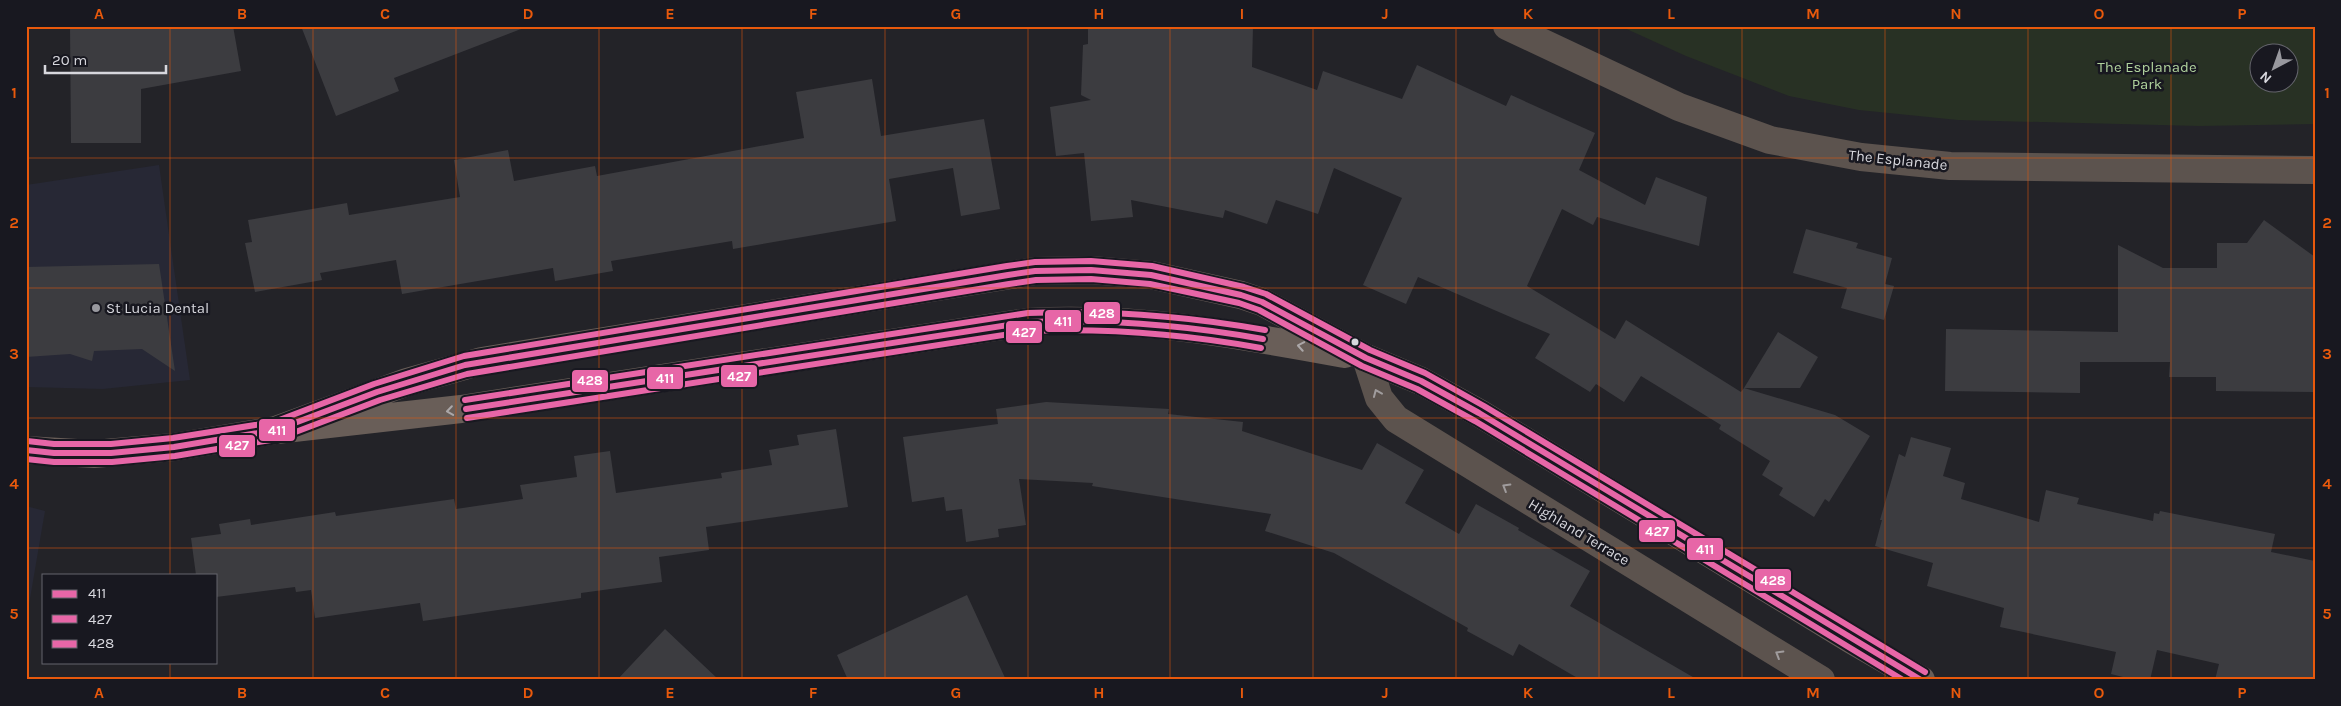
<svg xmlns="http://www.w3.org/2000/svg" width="2341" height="706" viewBox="0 0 2341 706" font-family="Karla,sans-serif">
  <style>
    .built { fill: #272835 }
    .green { fill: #283124; fill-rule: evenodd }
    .building { fill: #3c3c40 }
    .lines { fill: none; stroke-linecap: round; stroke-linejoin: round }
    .street { stroke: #5c534e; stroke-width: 28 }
    .secondary { stroke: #695e58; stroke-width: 28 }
    .bus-1-casing { stroke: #181820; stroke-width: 10 }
    .bus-2-casing { stroke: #181820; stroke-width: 10 }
    .bus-3-casing { stroke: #181820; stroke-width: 10 }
    .bus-1 { stroke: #e766a7; stroke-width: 6 }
    .bus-2 { stroke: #e766a7; stroke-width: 6 }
    .bus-3 { stroke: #e766a7; stroke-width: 6 }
    .oneway { stroke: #aba7a8 }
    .oneway2 { stroke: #a09c9d }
    .grid { fill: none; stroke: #e8590c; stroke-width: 1; stroke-opacity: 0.55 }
    .poi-dot { fill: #98989e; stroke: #181820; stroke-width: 2 }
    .bus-dot { fill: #d7d7dd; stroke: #181820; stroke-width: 2 }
    .labels { text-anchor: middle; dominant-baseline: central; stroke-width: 5; stroke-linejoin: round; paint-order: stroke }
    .park-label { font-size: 15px; fill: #b0d29d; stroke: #181820 }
    .street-label { font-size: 15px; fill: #d7d7dd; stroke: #181820 }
    .poi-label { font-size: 15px; fill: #d7d7dd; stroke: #181820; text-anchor: start }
    .line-badge { stroke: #181820; stroke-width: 2 }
    .badge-label { font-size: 14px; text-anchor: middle; font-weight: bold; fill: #fff }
    .neatline { fill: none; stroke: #e8590c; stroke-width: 2 }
    .grid-label { font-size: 16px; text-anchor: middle; font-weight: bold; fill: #e8590c }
  </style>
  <rect width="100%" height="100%" fill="#232328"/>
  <!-- built -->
  <path class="built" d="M159,165L190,380L103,389L26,387V185Z
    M26,506L45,511L26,622Z"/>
  <!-- green -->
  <path class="green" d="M1620,26H2315V124L2199,126L1958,120L1859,110L1789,96L1686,56ZM2258,52H2288V82H2258Z"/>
  <!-- building -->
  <path class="building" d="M70,26H233L241,71L141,89V143H71Z
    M301,26H520L521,29L394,78L399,91L336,116Z
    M1088,26H1253L1252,67L1317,90L1323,71L1402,99L1417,65L1506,106L1511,95L1595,133L1579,170L1645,205L1656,177L1707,197L1699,246L1597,217L1593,225L1562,209L1527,286L1615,339L1626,320L1741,392L1744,388L1835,415L1870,436L1829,502L1825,499L1814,517L1779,495L1783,488L1762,475L1770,461L1719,429L1721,425L1641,376L1624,402L1596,384L1590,392L1535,358L1550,334L1418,277L1406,304L1363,285L1402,198L1334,168L1318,214L1276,200L1267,224L1225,210L1223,218L1131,200L1133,217L1091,221L1084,153L1056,156L1050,107L1091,100L1081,95L1083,45L1088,44Z
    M872,79L881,136L984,119L1000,209L961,216L953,168L889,179L896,221L733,249L732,241L611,261L613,271L555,281L553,268L402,294L396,260L320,273L322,280L255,292L245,243L252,242L248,220L347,203L349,215L460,197L454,160L508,150L514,181L595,166L597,176L804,138L796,92Z
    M2264,220L2315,257V392L2216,391V377H2169L2170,362H2080V393L1945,391L1946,329L2118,332V245L2163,268H2217V243H2247Z
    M1806,229L1858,243L1856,248L1892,258L1885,284L1894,286L1884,320L1841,308L1847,288L1793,273Z
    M159,264L175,371L142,349L94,351L92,361L70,354L26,357V267Z
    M1778,332L1818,357L1800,388H1744Z
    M1046,402L1169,409L1168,414L1243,422L1242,431L1362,470L1377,443L1424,470L1405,503L1459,534L1476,504L1519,528L1518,530L1590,571L1570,606L1698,680H1581L1519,644L1513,656L1467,631L1468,628L1334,553L1265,531L1271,514L1092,486L1093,483L1019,479L1026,525L998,529L999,537L966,542L962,509L946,511L944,497L912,502L903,437L998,424L996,409Z
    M836,429L848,507L706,527L709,550L659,557L662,582L581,593V598L423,621L420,603L315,618L311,590L296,592L295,587L216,597V575H196L191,538L221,534L219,524L250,519L251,525L335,512L336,516L454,499L456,509L523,499L520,485L577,477L574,456L610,451L616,493L722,478L721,473L772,465L769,450L799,445L797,435Z
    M1911,437L1951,448L1943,476L1965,483L1961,499L2039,522L2046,490L2079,498L2077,504L2153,521L2154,513L2159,514L2160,511L2275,534L2271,552L2315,561V680H2215L2219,664L2157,650L2150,680H2135L2111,674L2116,652L2000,627L2004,608L1927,586L1933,563L1875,546L1882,520H1880L1899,454L1905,457Z
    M967,595L1006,680H848L837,655Z
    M665,629L719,680H617Z"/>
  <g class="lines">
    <!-- street -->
    <path class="street" d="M1507,26L1679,107L1770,140L1861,157L1950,166L2315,170
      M1366,358L1379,398L1396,419L1821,680"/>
    <!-- secondary -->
    <path class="secondary" d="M276,430L407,382L482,361L1035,271L1091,270L1151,275L1241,295L1262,302L1366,358L1421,381L1479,413L1852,640L1921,680
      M26,450L94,454L174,447L276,430L461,409L1028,322C1140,316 1236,334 1345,354"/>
    <!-- bus-1 casing -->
    <g class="bus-1-casing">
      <path id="bus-1" d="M466,409L1028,322C1107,319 1185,325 1263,339
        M26,450L54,453H111L174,447L276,430L377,392L465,365L1008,275L1035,271L1091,270L1151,275L1241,295L1262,302L1366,358L1421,381L1479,413L1921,680"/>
    </g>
    <!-- bus-2 casing -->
    <g class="bus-2-casing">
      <path id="bus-2" d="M467,418L1029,331C1107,328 1184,334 1261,348
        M26,459L54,462H112L175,456L277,439L380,400L467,374L1009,284L1036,280L1091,279L1150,284L1239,303L1259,310L1362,366L1417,389L1475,421L1903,680"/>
    </g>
    <!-- bus-3 casing -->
    <g class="bus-3-casing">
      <path id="bus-3" d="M465,400L1028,313C1108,310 1186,316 1265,330
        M27,441L54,444H111L173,438L274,422L374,384L464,356L1007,266L1035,262L1091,261L1152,266L1244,287L1266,294L1370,350L1425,373L1484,406L1925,672"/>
    </g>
    <!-- bus-1 -->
    <use href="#bus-1" class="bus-1"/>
    <!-- bus-2 -->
    <use href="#bus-2" class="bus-2"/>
    <!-- bus-3 -->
    <use href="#bus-3" class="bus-3"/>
  </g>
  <!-- one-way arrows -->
  <defs><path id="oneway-chevron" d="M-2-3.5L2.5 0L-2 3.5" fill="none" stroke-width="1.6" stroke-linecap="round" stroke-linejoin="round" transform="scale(1.25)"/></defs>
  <g class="oneway">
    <use href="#oneway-chevron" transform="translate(1301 346) rotate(-170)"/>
    <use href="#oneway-chevron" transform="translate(450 411) rotate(172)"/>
  </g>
  <g class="oneway2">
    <use href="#oneway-chevron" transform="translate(1377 393) rotate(-113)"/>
    <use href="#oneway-chevron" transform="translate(1506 487) rotate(-149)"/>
    <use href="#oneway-chevron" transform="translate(1779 654) rotate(-149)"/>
  </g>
  <!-- grid -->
  <path class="grid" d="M170,26V575M313,26V680M456,26V680M599,26V680M742,26V680M885,26V680M1028,26V680M1170,26V680M1313,26V680M1456,26V680M1599,26V680M1742,26V680M1885,26V680M2028,26V680M2171,26V680M26,158H2315M26,288H2315M26,418H2315M26,548H2315M170,662V680"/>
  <!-- markers -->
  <circle class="poi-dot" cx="96" cy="308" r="5"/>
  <circle class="bus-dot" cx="1355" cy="342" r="4.5"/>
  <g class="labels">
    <!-- park labels -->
    <g class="park-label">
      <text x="2147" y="67">The Esplanade<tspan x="2147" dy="17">Park</tspan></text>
    </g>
    <!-- street labels -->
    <g class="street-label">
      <text transform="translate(1898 160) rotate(6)">The Esplanade</text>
      <text transform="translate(1579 532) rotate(31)">Highland Terrace</text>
    </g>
    <!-- poi labels -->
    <g class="poi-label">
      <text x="106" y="308">St Lucia Dental</text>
    </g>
  </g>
  <g class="line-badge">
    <rect x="1083" y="301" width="38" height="24" rx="5" fill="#e766a7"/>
    <rect x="1044" y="309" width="38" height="24" rx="5" fill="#e766a7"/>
    <rect x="1005" y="320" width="38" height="24" rx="5" fill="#e766a7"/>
    <rect x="720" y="364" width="38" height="24" rx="5" fill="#e766a7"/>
    <rect x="646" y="366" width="38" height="24" rx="5" fill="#e766a7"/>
    <rect x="571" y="369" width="38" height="24" rx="5" fill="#e766a7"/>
    <rect x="258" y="418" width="38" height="24" rx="5" fill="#e766a7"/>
    <rect x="218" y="434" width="38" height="24" rx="5" fill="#e766a7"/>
    <rect x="1638" y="519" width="38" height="24" rx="5" fill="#e766a7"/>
    <rect x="1686" y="537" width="38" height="24" rx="5" fill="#e766a7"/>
    <rect x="1754" y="568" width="38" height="24" rx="5" fill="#e766a7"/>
  </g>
  <g class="badge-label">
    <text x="1102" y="318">428</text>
    <text x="1063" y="326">411</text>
    <text x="1024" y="337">427</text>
    <text x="739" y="381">427</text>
    <text x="665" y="383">411</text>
    <text x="590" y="385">428</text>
    <text x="277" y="435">411</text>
    <text x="237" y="450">427</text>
    <text x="1657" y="536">427</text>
    <text x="1705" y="554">411</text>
    <text x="1773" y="585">428</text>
  </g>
  <!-- border -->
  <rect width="2341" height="706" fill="none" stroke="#181820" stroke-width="55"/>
  <!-- legend -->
  <rect x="42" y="574" width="175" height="90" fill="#181820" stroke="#64646c"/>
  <rect x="52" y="590" width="25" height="8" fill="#e766a7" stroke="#64646c"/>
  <text x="88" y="598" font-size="15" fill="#d7d7dd">411</text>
  <rect x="52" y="615" width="25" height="8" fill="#e766a7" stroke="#64646c"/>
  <text x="88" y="624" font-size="15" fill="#d7d7dd">427</text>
  <rect x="52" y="640" width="25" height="8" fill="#e766a7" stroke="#64646c"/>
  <text x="88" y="648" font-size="15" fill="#d7d7dd">428</text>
  <!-- north arrow -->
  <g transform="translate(2274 68) rotate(221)"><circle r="24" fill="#181820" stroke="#64646c"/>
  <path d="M0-4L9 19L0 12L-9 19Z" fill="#98989e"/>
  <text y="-8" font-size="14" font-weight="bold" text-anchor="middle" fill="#d7d7dd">N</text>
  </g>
  <!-- scale -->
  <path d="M45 65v8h121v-8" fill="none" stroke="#d7d7dd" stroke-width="2.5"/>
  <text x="52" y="65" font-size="15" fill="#d7d7dd" stroke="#181820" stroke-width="4" paint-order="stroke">20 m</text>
  <rect x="28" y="28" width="2286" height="650" class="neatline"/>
  <g class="grid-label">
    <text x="99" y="19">A</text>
    <text x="242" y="19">B</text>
    <text x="385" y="19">C</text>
    <text x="528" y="19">D</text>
    <text x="670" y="19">E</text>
    <text x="813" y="19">F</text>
    <text x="956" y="19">G</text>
    <text x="1099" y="19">H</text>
    <text x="1242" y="19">I</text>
    <text x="1385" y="19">J</text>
    <text x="1528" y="19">K</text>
    <text x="1671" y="19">L</text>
    <text x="1813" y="19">M</text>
    <text x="1956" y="19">N</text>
    <text x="2099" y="19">O</text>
    <text x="2242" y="19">P</text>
    <text x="14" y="98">1</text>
    <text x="2327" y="98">1</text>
    <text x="14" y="228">2</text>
    <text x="2327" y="228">2</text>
    <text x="14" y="359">3</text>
    <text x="2327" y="359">3</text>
    <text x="14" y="489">4</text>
    <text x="2327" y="489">4</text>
    <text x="14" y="619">5</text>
    <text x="2327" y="619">5</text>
    <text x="99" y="698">A</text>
    <text x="242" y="698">B</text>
    <text x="385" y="698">C</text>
    <text x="528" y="698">D</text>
    <text x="670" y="698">E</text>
    <text x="813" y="698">F</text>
    <text x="956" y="698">G</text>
    <text x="1099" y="698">H</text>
    <text x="1242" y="698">I</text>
    <text x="1385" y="698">J</text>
    <text x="1528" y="698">K</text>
    <text x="1671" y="698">L</text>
    <text x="1813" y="698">M</text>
    <text x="1956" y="698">N</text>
    <text x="2099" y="698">O</text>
    <text x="2242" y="698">P</text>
  </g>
</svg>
